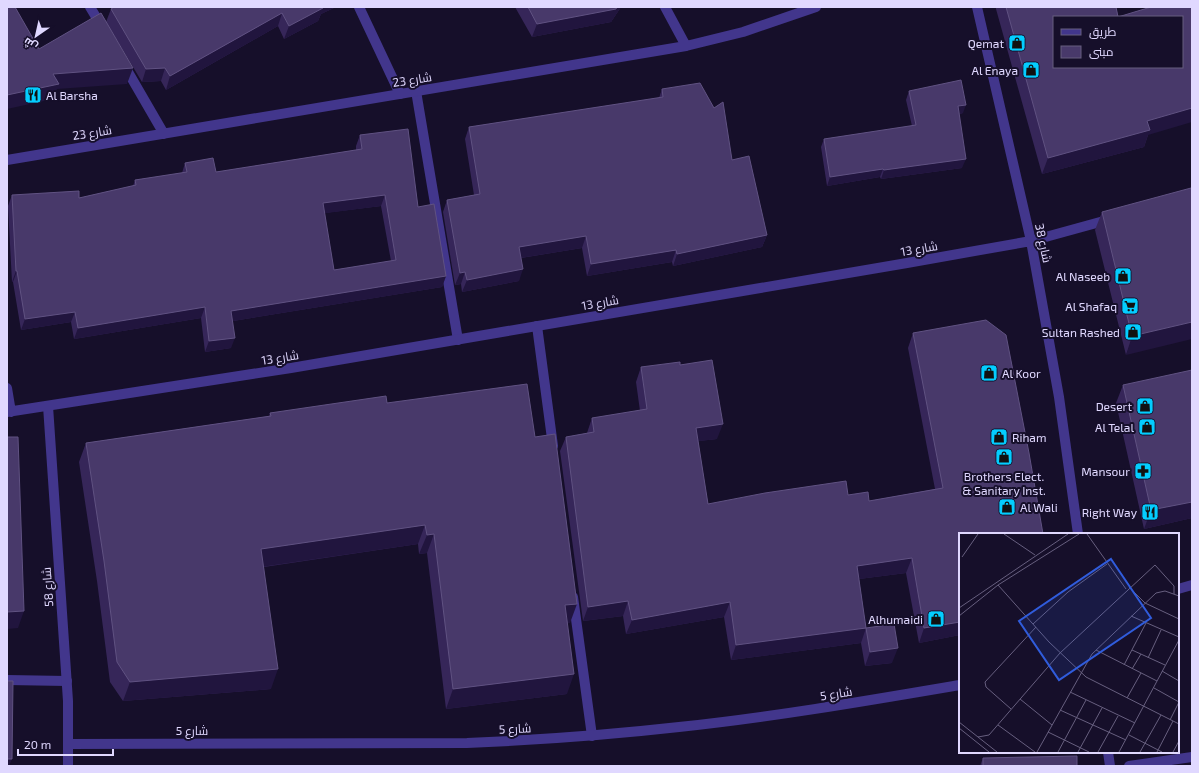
<svg xmlns="http://www.w3.org/2000/svg" width="1199" height="773" viewBox="0 0 1199 773" font-family="'Exo 2',Cairo,sans-serif">
  <style>
    .lines { fill: none; stroke-linecap: round; stroke-linejoin: round }
    .service { stroke: #42368c; stroke-width: 10 }
    .minor { stroke: #42368c; stroke-width: 10 }
    .wall { fill: #362659; fill-rule: evenodd }
    .shaded-wall { fill: #21153e }
    .building { fill: #48396a; stroke: #605282; fill-rule: evenodd }
    .labels { text-anchor: middle; dominant-baseline: central; stroke-width: 4; stroke-linejoin: round; paint-order: stroke }
    .poi-label { font-size: 12px; fill: #e0d8ff; stroke: #160f2a; text-anchor: end }
    .street-label { font-size: 12px; fill: #e0d8ff; stroke: #160f2a }
    .inset-road { fill: none; stroke: #675f7f; stroke-width: 1 }
    .view { fill: #305cdc; fill-opacity: 0.15; stroke: #305cdc; stroke-width: 2 }
    .inset-edge { fill: none; stroke: #e0d8ff; stroke-width: 2 }
  </style>
  <rect width="100%" height="100%" fill="#160f2a"/>
  <g class="lines">
    <!-- service -->
    <path class="service" d="M359,7L400,94
      M416,91L458,340
      M537,326L553,446
      M573,597L592,736
      M7,680L67,681
      M1129,766L1192,757"/>
    <!-- minor -->
    <path class="minor" d="M90,7L102,27
      M665,7L686,46
      M977,7L1031,241L1059,397L1078,534
      M124,65L164,134
      M7,160L686,46L743,32L816,7
      M7,388L11,412
      M48,406L68,701V766
      M7,412L291,368L907,263L1031,241L1111,219
      M1178,589L1192,585
      M68,744L467,743C538,740 608,735 679,727C773,717 866,701 960,685
      M1108,752L1110,766"/>
  </g>
  <!-- wall -->
  <path class="wall" d="M114,7H336L321,14L318,21L284,39L278,26L166,90L161,81L142,82L106,22L111,9Z
    M515,7H621L611,22L532,37Z
    M996,7H1116L1148,135L1144,147L1042,174L996,9Z
    M662,89L732,160L767,235L762,247L673,266L672,262L587,276L582,248L521,258L519,281L462,292L461,284L455,285L443,212L447,200L474,195L465,139L469,127L659,98Z
    M909,91L963,113L959,114L962,168L881,179L880,177L827,186L821,147L824,139L912,126L906,100Z
    M360,135L418,207L446,276L442,287L233,321L231,348L205,352L201,318L74,339L71,322L21,330L13,282H12L8,206L12,195L79,198L133,186L135,180L182,173L185,163L216,172L356,150V146ZM381,206L391,261L334,270L324,213Z
    M1192,193L1126,355L1095,230L1102,212Z
    M913,333L960,534V635L919,643L906,573L859,579L866,628L892,663L865,666L861,643L731,660L724,617L626,634L623,616L583,621L560,451L566,437L587,433L592,418L640,411L636,382L641,367L680,365L717,439L698,441L708,504L848,495L869,501L935,489L908,348Z
    M1123,385L1192,518L1144,529L1116,403Z
    M387,403L535,437L570,623H567V694L446,709L427,553L419,554L418,544L264,567L271,689L123,701L110,682L97,581L79,462L86,443L269,416L270,413Z
    M983,758L1077,766H980Z"/>
  <!-- shaded-wall -->
  <path class="shaded-wall" d="M319,7H336L321,14L318,21L284,39L289,26Z
    M617,7H621L611,22L532,37L537,24Z
    M282,13L278,26L166,90L170,76Z
    M133,68L127,84L57,89L53,99L7,109V95L53,74Z
    M165,68L161,81L142,82L146,69Z
    M966,105L963,113L955,115L958,106Z
    M1192,108V122L1148,135L1144,147L1042,174L1048,158L1147,121Z
    M966,159L962,168L881,179L884,170Z
    M883,169L880,177L827,186L830,177Z
    M385,195L381,206L319,214L323,203Z
    M767,235L762,247L673,266L677,254Z
    M586,236L582,248L514,259L519,247Z
    M676,250L672,262L587,276L591,264Z
    M523,269L519,281L462,292L467,280Z
    M16,271H17L13,282H12Z
    M465,272L461,284L455,285L460,273Z
    M446,276L442,287L227,322L231,311Z
    M205,307L201,318L74,339L78,328Z
    M75,312L71,322L21,330L25,319Z
    M1192,322V339L1126,355L1132,336Z
    M235,338L231,348L205,352L209,341Z
    M723,424L717,439L691,442L696,428Z
    M1192,502V518L1144,529L1151,510Z
    M425,525L418,544L254,568L261,549Z
    M434,534L427,553L419,554L427,535Z
    M912,558L906,573L851,580L857,566Z
    M628,601L623,616L583,621L588,607Z
    M730,602L724,617L626,634L632,620Z
    M577,604L570,623L558,625L565,605Z
    M24,611L18,628L7,629V612Z
    M960,622V635L919,643L924,628Z
    M866,628L861,643L731,660L736,645Z
    M898,648L892,663L865,666L870,652Z
    M278,669L271,689L123,701L130,682Z
    M574,674L567,694L446,709L453,689Z
    M7,759H12L9,766H7Z"/>
  <!-- building -->
  <path class="building" d="M7,7H15L39,49L101,13L133,68L53,74L59,84L7,95Z
    M114,7H323V8L289,26L282,13L170,76L165,68L146,69L111,9Z
    M528,7H617L616,9L537,24Z
    M1006,7H1116L1118,17L1151,7H1192V108L1147,121L1150,130L1048,158ZM1054,17H1182V67H1054Z
    M961,80L966,105L958,106L966,159L884,170L883,169L830,177L824,139L916,125L909,91Z
    M700,83L714,108L723,102L732,160L749,156L767,235L677,254L676,250L591,264L586,236L519,247L523,269L467,280L465,272L460,273L447,200L480,194L469,127L663,97L662,89Z
    M408,129L418,207L434,204L446,276L231,311L235,338L209,341L205,307L78,328L75,312L25,319L17,271H16L12,195L79,191V198L136,185L135,180L187,172L185,163L213,158L216,172L362,149L360,135ZM385,195L396,260L334,270L323,203Z
    M1191,188L1192,193V322L1132,336L1102,212Z
    M986,320L1006,335L1029,453L1043,534H960V622L924,628L912,558L857,566L866,628L894,624L898,648L870,652L866,628L736,645L730,602L632,620L628,601L588,607L566,437L594,432L592,418L647,409L641,367L680,362V365L712,360L723,424L696,428L708,504L765,493L846,481L848,495L868,492L869,501L943,488L913,333Z
    M1192,370V502L1151,510L1123,385Z
    M527,384L535,437L555,434L577,604L565,605L574,674L453,689L434,534L427,535L425,525L261,549L278,669L130,682L117,662L104,561L86,443L271,416L270,413L386,396L387,403Z
    M7,437H18L24,611L7,612Z
    M7,681H13L12,759H7Z
    M1077,756V766H983V758Z"/>
  <!-- icons -->
  <defs>
    <g id="shop-square" transform="scale(0.9)"><rect x="-9" y="-9" width="18" height="18" rx="4" fill="#04cdff" stroke="#160f2a"/><path d="M-5-2.5h2.3a2.7 3.5 0 0 1 5.4 0H5L5.5 6h-11ZM-1.5-2.5h3a1.5 2.3 0 0 0-3 0Z" fill="#111"/></g>
    <g id="restaurant-square" transform="scale(0.9)"><rect x="-9" y="-9" width="18" height="18" rx="4" fill="#04cdff" stroke="#160f2a"/><path d="M-5-6h1v4h1v-4h1v4h1v-4h1v5L-1.5 .5V6h-2V.5L-5-1ZM5-6V6H3V1.5H1.5Q1.5-4 5-6Z" fill="#111"/></g>
    <g id="supermarket-square" transform="scale(0.9)"><rect x="-9" y="-9" width="18" height="18" rx="4" fill="#04cdff" stroke="#160f2a"/><path d="M-6-5.5h2.5l.6 2H6L4.5 2H-2.5L-4.4-4H-6ZM-1.5 3.2a1.3 1.3 0 1 0 .1 0ZM3 3.2a1.3 1.3 0 1 0 .1 0Z" fill="#111"/></g>
    <g id="pharmacy-square" transform="scale(0.9)"><rect x="-9" y="-9" width="18" height="18" rx="4" fill="#04cdff" stroke="#160f2a"/><path d="M-2-6h4v4h4v4h-4v4h-4v-4h-4v-4h4Z" fill="#111"/></g>
  </defs>
  <g fill-rule="evenodd">
    <use href="#shop-square" x="1017" y="43"/>
    <use href="#shop-square" x="1031" y="70"/>
    <use href="#restaurant-square" x="33" y="95"/>
    <use href="#shop-square" x="1123" y="276"/>
    <use href="#supermarket-square" x="1130" y="306"/>
    <use href="#shop-square" x="1133" y="332"/>
    <use href="#shop-square" x="989" y="373"/>
    <use href="#shop-square" x="1145" y="406"/>
    <use href="#shop-square" x="1147" y="427"/>
    <use href="#shop-square" x="999" y="437"/>
    <use href="#shop-square" x="1004" y="457"/>
    <use href="#pharmacy-square" x="1143" y="471"/>
    <use href="#shop-square" x="1007" y="507"/>
    <use href="#restaurant-square" x="1150" y="512"/>
    <use href="#shop-square" x="936" y="619"/>
  </g>
  <g class="labels">
    <!-- poi labels -->
    <g class="poi-label">
      <text x="1004" y="43">Qemat</text>
      <text x="1018" y="70">Al Enaya</text>
      <text x="46" y="95" text-anchor="start">Al Barsha</text>
      <text x="1110" y="276">Al Naseeb</text>
      <text x="1117" y="306">Al Shafaq</text>
      <text x="1120" y="332">Sultan Rashed</text>
      <text x="1002" y="373" text-anchor="start">Al Koor</text>
      <text x="1132" y="406">Desert</text>
      <text x="1134" y="427">Al Telal</text>
      <text x="1012" y="437" text-anchor="start">Riham</text>
      <text x="1130" y="471">Mansour</text>
      <text x="1004" y="476" text-anchor="middle">Brothers Elect.<tspan x="1004" dy="14">&amp; Sanitary Inst.</tspan></text>
      <text x="1020" y="507" text-anchor="start">Al Wali</text>
      <text x="1137" y="512">Right Way</text>
      <text x="923" y="619">Alhumaidi</text>
    </g>
    <!-- street labels -->
    <g class="street-label">
      <text transform="translate(412 79) rotate(-9)">شارع 23</text>
      <text transform="translate(92 132) rotate(-9)">شارع 23</text>
      <text transform="translate(1044 243) rotate(78)">شارع 38</text>
      <text transform="translate(919 248) rotate(-10)">شارع 13</text>
      <text transform="translate(600 302) rotate(-10)">شارع 13</text>
      <text transform="translate(280 357) rotate(-9)">شارع 13</text>
      <text transform="translate(47 587) rotate(-94)">شارع 58</text>
      <text transform="translate(836 693) rotate(-9)">شارع 5</text>
      <text transform="translate(515 728) rotate(-3)">شارع 5</text>
      <text x="192" y="730">شارع 5</text>
    </g>
  </g>
  <!-- overview -->
  <g transform="translate(959 533)">
    <rect width="220" height="220" fill="#160f2a"/>
    <path class="inset-road" d="M45,1L76,22M128,1L167,56M3,24L19,1M39,52L90,109L127,144L220,191M170,54L186,70L220,86M0,75L109,1M0,83L39,52L120,1M172,83L220,104M74,91L109,59L148,31M137,117L198,148M173,117L206,132M189,125L202,97M165,132L187,90M173,136L182,121M203,138L220,148M195,155L220,169M111,159L176,190M168,165L182,140M61,166L93,192M52,176L27,154L26,149L77,94M101,177L167,207M211,187L220,169M0,189L38,219M39,192L76,219M0,195L30,219M89,199L130,219M170,202L203,219M19,204L30,202L101,120L196,32L215,53V61M78,219L133,121L197,60L206,58L220,63M99,219L127,167M119,219L143,175M139,219L159,183M160,219L220,107M181,219L202,182M198,219L214,188M214,219L220,208"/>
    <path class="view" d="M152,26L192,85L100,147L60,88Z"/>
    <rect width="220" height="220" class="inset-edge"/>
  </g>
  <!-- border -->
  <rect width="1199" height="773" fill="none" stroke="#e0d8ff" stroke-width="16"/>
  <!-- legend -->
  <rect x="1053" y="16" width="130" height="52" fill="#160f2a" stroke="#675f7f"/>
  <rect x="1061" y="29" width="20" height="6" fill="#42368c" stroke="#675f7f"/>
  <text x="1089" y="36" font-size="12" fill="#e0d8ff">طريق</text>
  <rect x="1061" y="46" width="20" height="12" fill="#48396a" stroke="#675f7f"/>
  <text x="1089" y="56" font-size="12" fill="#e0d8ff">مبنى</text>
  <!-- north arrow -->
  <g transform="translate(36 36) rotate(214)" stroke="#160f2a" stroke-width="3" paint-order="stroke">
  <path d="M0-3L7 15L0 10L-7 15Z" fill="#e0d8ff"/>
  <text y="-6" font-size="11" font-weight="bold" text-anchor="middle" fill="#e0d8ff">ش</text>
  </g>
  <!-- scale -->
  <path d="M18 749v6h95v-6" fill="none" stroke="#e0d8ff" stroke-width="2"/>
  <text x="24" y="749" font-size="12" fill="#e0d8ff" stroke="#160f2a" stroke-width="3" paint-order="stroke">20 m</text>
</svg>
